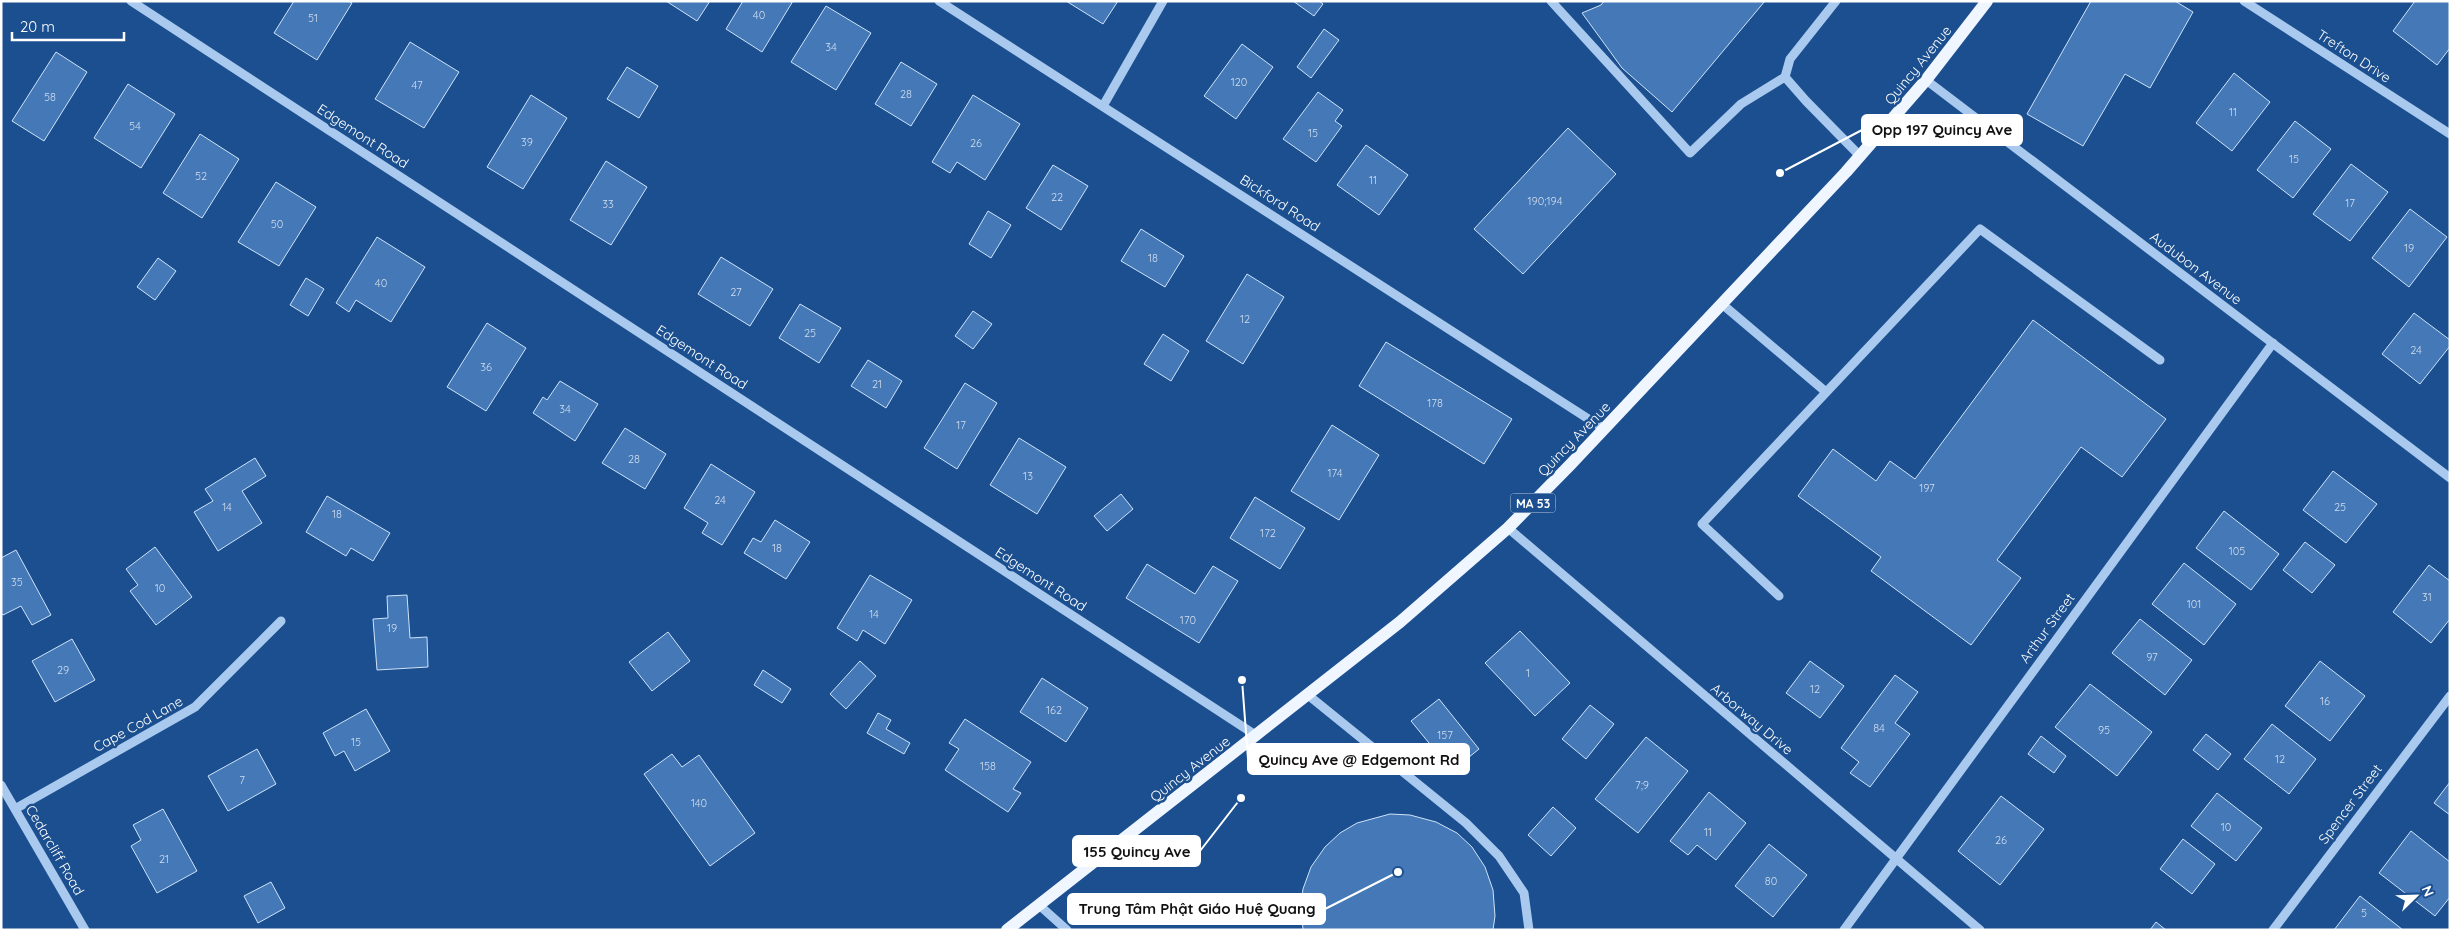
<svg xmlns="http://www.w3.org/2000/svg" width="2451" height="931" viewBox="0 0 2451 931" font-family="Quicksand,sans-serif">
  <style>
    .building { fill: #4478b7; stroke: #cfe3fa }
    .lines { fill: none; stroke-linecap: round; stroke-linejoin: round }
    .minor { stroke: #a9c9ee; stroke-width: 9 }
    .major { stroke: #f0f6ff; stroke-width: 12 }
    .labels { text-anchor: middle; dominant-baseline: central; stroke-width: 5; stroke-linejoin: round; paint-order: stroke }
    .number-label { font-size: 11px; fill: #d0dded }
    .shield { fill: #1b4f8f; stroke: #bbcadd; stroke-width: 1 }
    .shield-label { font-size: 12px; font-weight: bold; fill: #fff }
    .street-label { font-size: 14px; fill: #fff; stroke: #1b4f8f }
    .leader { fill: none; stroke: #fff; stroke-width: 2 }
    .callout-dot { fill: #fff; stroke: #1b4f8f; stroke-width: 2 }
    .callout { fill: #fff; stroke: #fff; stroke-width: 2 }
    .callout-label { font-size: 15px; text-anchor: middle; font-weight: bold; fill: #111 }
  </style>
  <rect width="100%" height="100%" fill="#1b4f8f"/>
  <!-- building -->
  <path class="building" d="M294,1H348L352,3L317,60L274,33Z
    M666,1H710L697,21Z
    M743,1H793L762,52L726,29Z
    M1066,1H1118L1103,24Z
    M1293,1H1319L1323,4L1314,16Z
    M1604,1H1765L1672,112L1622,68L1582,13L1601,5Z
    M2091,1H2175L2193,12L2150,88L2125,74L2083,146L2027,114Z
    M2415,1H2450V48L2437,65L2393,31Z
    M826,6L871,33L836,90L791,62Z
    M1324,29L1339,40L1311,78L1297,67Z
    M410,42L459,72L424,128L375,99Z
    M1242,44L1273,67L1236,119L1204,96Z
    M56,52L87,72L44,141L12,121Z
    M901,62L937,84L911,126L875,104Z
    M627,67L658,86L639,118L607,99Z
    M2234,73L2270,102L2232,151L2196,123Z
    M128,84L175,114L141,168L94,138Z
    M1318,92L1343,110L1335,121L1342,126L1316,162L1283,139Z
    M531,95L567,118L523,189L487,167Z
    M973,95L1020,124L985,180L957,162L950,173L932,162Z
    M2295,121L2331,149L2293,198L2257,170Z
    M1568,128L1616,174L1523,274L1474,229Z
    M200,134L239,159L202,218L163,193Z
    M1366,145L1408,175L1379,215L1337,185Z
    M606,161L647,187L611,245L570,220Z
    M2351,164L2388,192L2350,241L2313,214Z
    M1053,165L1088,186L1061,230L1026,208Z
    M276,182L316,207L279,266L238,242Z
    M2410,209L2447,237L2409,287L2372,258Z
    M988,211L1011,225L991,258L969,244Z
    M1141,229L1184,256L1165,287L1121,261Z
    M377,237L425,267L391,322L356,300L349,312L336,303Z
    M721,257L773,289L750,326L698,294Z
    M158,258L176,271L155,300L137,287Z
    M1247,274L1284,297L1243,364L1206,341Z
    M306,278L324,289L308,316L290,305Z
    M800,304L841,328L819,363L779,338Z
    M973,311L992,324L973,349L955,336Z
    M2414,313L2450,340V346L2420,384L2382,354Z
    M2033,320L2166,419L2122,477L2081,447L1997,560L2021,578L1971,645L1871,571L1881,557L1798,496L1833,449L1876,481L1890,461L1915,479Z
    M487,323L526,348L486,411L447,387Z
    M1163,334L1189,351L1171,381L1144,364Z
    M1386,342L1512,419L1484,464L1359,386Z
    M868,360L902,381L886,408L851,386Z
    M560,381L598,404L575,441L533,413L543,397L547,400Z
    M965,383L997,403L957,469L924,448Z
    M1332,425L1379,455L1339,520L1291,491Z
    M625,428L666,454L645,489L602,463Z
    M1019,438L1066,467L1037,514L990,485Z
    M255,458L266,476L242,491L262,523L218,551L194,512L213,501L205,489Z
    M711,464L755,492L722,545L702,533L708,523L684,508Z
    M2333,471L2377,504L2346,543L2303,510Z
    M1121,494L1133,509L1107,531L1094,516Z
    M327,496L390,533L373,561L351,548L346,556L306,532Z
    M1255,497L1305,528L1280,569L1230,538Z
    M2224,511L2279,554L2251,590L2196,548Z
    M775,520L810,542L786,579L744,553L753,538L761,542Z
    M2305,542L2335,565L2312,593L2283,570Z
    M155,547L192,597L156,625L130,591L138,585L126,569Z
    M16,550L51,615L32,625L21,606L3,615L1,613V558Z
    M2184,563L2236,604L2204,645L2152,604Z
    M1147,564L1195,594L1213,566L1238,581L1199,643L1126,598Z
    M2429,565L2450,581V619L2431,643L2393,612Z
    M870,575L912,600L885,644L863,630L857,641L837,628Z
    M407,595L410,638L427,637L428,667L377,670L373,619L388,618L387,596Z
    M2140,619L2192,660L2165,695L2112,653Z
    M1520,631L1570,683L1535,716L1485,663Z
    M668,632L690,661L652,691L629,662Z
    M72,639L95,680L55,702L32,661Z
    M860,661L876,676L846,709L830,694Z
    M1810,661L1844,686L1820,718L1786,693Z
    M2320,661L2365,696L2330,741L2285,706Z
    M763,670L791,689L782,703L754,685Z
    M1895,675L1918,692L1895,723L1910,734L1870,787L1850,773L1859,762L1841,748Z
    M1042,678L1088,708L1066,742L1020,712Z
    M2090,684L2152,732L2117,776L2055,727Z
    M1439,699L1479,749L1452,771L1411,721Z
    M1590,705L1614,724L1586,759L1562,739Z
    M366,709L390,751L355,771L344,751L335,756L323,733Z
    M878,713L891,720L886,729L910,743L904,754L867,733Z
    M965,719L1031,762L1013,789L1021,793L1008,812L945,770L959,749L949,743Z
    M2272,724L2316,759L2289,794L2244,759Z
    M2206,734L2231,754L2218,770L2193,750Z
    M2041,736L2066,756L2054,773L2028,754Z
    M1646,737L1688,771L1638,833L1595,799Z
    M257,749L276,784L228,811L208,776Z
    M672,754L682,767L699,755L755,833L710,866L644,774Z
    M2450,782V815L2434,803Z
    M1709,792L1746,823L1716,860L1697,845L1688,855L1670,841Z
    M2217,793L2262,828L2236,861L2191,826Z
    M2001,796L2044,829L2000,885L1958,851Z
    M1553,807L1576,828L1551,856L1528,835Z
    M163,809L197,871L157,893L131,846L141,840L133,825Z
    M1390,814L1410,815L1436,822L1457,833L1472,847L1485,867L1493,890L1495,916L1493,930H1303L1301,905L1303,889L1311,867L1325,847L1340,833L1357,823Z
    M2411,831L2450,862V897L2435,916L2379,873Z
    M2183,839L2215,864L2192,894L2160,869Z
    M1769,844L1807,875L1773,917L1735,886Z
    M271,882L285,908L258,923L244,896Z
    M2360,896L2403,930H2334Z
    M2156,922L2166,930H2150Z"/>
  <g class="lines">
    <!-- minor -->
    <path class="minor" d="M131,1L1257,736
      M939,1L1604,429
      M1551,1L1690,153L1741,104L1785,77
      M1836,1L1790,59L1785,77L1806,101L1860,156
      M2244,1L2450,134
      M1926,80L2450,478
      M1103,106L1163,1
      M1722,304L1826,392
      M1508,528L1980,930
      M1779,596L1702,524L1980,229L2160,360
      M1308,695L1466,823L1499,856L1524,893L1529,930
      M1,785L85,930
      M15,809L195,707L281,621
      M1039,905L1067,930
      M1844,930L2273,343
      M2273,930L2450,696"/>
    <!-- major -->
    <path class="major" d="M1007,930L1400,622L1508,528L1570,465L1846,172L1926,80L1987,1"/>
  </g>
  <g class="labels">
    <!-- number labels -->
    <g class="number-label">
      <text x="759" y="15">40</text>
      <text x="313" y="18">51</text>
      <text x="831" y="47">34</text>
      <text x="1239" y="82">120</text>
      <text x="417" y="85">47</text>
      <text x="906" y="94">28</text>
      <text x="50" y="97">58</text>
      <text x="2233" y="112">11</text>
      <text x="135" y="126">54</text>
      <text x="1313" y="133">15</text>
      <text x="527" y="142">39</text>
      <text x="976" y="143">26</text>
      <text x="2294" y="159">15</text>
      <text x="201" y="176">52</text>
      <text x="1373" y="180">11</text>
      <text x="1057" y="197">22</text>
      <text x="1545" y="201">190;194</text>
      <text x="2350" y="203">17</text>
      <text x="608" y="204">33</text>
      <text x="277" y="224">50</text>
      <text x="2409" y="248">19</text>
      <text x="1153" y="258">18</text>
      <text x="381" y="283">40</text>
      <text x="736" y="292">27</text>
      <text x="1245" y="319">12</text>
      <text x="810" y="333">25</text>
      <text x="2416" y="350">24</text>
      <text x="486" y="367">36</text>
      <text x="877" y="384">21</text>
      <text x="1435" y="403">178</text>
      <text x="565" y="409">34</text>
      <text x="961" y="425">17</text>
      <text x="634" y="459">28</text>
      <text x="1335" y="473">174</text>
      <text x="1028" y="476">13</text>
      <text x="1927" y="488">197</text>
      <text x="720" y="500">24</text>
      <text x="227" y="507">14</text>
      <text x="2340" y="507">25</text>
      <text x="337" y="514">18</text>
      <text x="1268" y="533">172</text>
      <text x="777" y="548">18</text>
      <text x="2237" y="551">105</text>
      <text x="17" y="582">35</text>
      <text x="160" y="588">10</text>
      <text x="2427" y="597">31</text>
      <text x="2194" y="604">101</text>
      <text x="874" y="614">14</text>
      <text x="1188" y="620">170</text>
      <text x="392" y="628">19</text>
      <text x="2152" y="657">97</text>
      <text x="63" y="670">29</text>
      <text x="1528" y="673">1</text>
      <text x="1815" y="689">12</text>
      <text x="2325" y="701">16</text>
      <text x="1054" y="710">162</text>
      <text x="1879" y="728">84</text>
      <text x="2104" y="730">95</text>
      <text x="1445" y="735">157</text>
      <text x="356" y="742">15</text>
      <text x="2280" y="759">12</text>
      <text x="988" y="766">158</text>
      <text x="242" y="780">7</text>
      <text x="1642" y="785">7;9</text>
      <text x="699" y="803">140</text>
      <text x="2226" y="827">10</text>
      <text x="1708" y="832">11</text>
      <text x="2001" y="840">26</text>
      <text x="164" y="859">21</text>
      <text x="1771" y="881">80</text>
      <text x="2364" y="913">5</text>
    </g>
    <!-- shield labels -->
    <rect class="shield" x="1510.5" y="493.5" width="45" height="19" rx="4"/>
    <g class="shield-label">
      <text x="1533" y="503">MA 53</text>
    </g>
    <!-- street labels -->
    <g class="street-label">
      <text transform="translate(2354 56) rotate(33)">Trefton Drive</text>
      <text transform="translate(1918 65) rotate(-51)">Quincy Avenue</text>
      <text transform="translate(363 136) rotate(33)">Edgemont Road</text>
      <text transform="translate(1280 203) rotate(33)">Bickford Road</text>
      <text transform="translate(2196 268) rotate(37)">Audubon Avenue</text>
      <text transform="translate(702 357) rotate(33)">Edgemont Road</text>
      <text transform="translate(1574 439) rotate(-46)">Quincy Avenue</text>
      <text transform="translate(1041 579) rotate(33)">Edgemont Road</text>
      <text transform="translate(2047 628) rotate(-54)">Arthur Street</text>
      <text transform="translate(1752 719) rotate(40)">Arborway Drive</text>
      <text transform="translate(138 724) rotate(-29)">Cape Cod Lane</text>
      <text transform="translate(1190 769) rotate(-38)">Quincy Avenue</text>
      <text transform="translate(2350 804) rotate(-53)">Spencer Street</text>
      <text transform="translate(55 850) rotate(60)">Cedarcliff Road</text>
    </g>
  </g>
  <!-- callouts -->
  <path class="leader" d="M1780 173L1862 130M1242 680L1248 759M1241 798L1200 851M1398 872L1325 909"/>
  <g class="callout-dot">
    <circle cx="1780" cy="173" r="5"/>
    <circle cx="1242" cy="680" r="5"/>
    <circle cx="1241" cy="798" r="5"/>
    <circle cx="1398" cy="872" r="5"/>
  </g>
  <g class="callout">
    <rect x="1862" y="115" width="160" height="30" rx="5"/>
    <rect x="1248" y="744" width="221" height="30" rx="5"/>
    <rect x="1073" y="836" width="127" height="30" rx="5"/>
    <rect x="1068" y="894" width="257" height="30" rx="5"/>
  </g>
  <g class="callout-label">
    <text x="1942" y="135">Opp 197 Quincy Ave</text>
    <text x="1359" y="765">Quincy Ave @ Edgemont Rd</text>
    <text x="1137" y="857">155 Quincy Ave</text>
    <text x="1197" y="914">Trung Tâm Phật Giáo Huệ Quang</text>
  </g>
  <!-- border -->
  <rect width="2451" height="931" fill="none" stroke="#ffffff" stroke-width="5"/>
  <!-- north arrow -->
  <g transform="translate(2416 896) rotate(67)" stroke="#1b4f8f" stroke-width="4" paint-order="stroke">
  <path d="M0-4L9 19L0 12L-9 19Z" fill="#ffffff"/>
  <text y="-8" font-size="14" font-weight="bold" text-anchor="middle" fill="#ffffff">N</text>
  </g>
  <!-- scale -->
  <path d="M12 32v8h112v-8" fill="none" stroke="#ffffff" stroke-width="2.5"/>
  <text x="20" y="32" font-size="15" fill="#ffffff" stroke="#1b4f8f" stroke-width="4" paint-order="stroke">20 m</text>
</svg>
